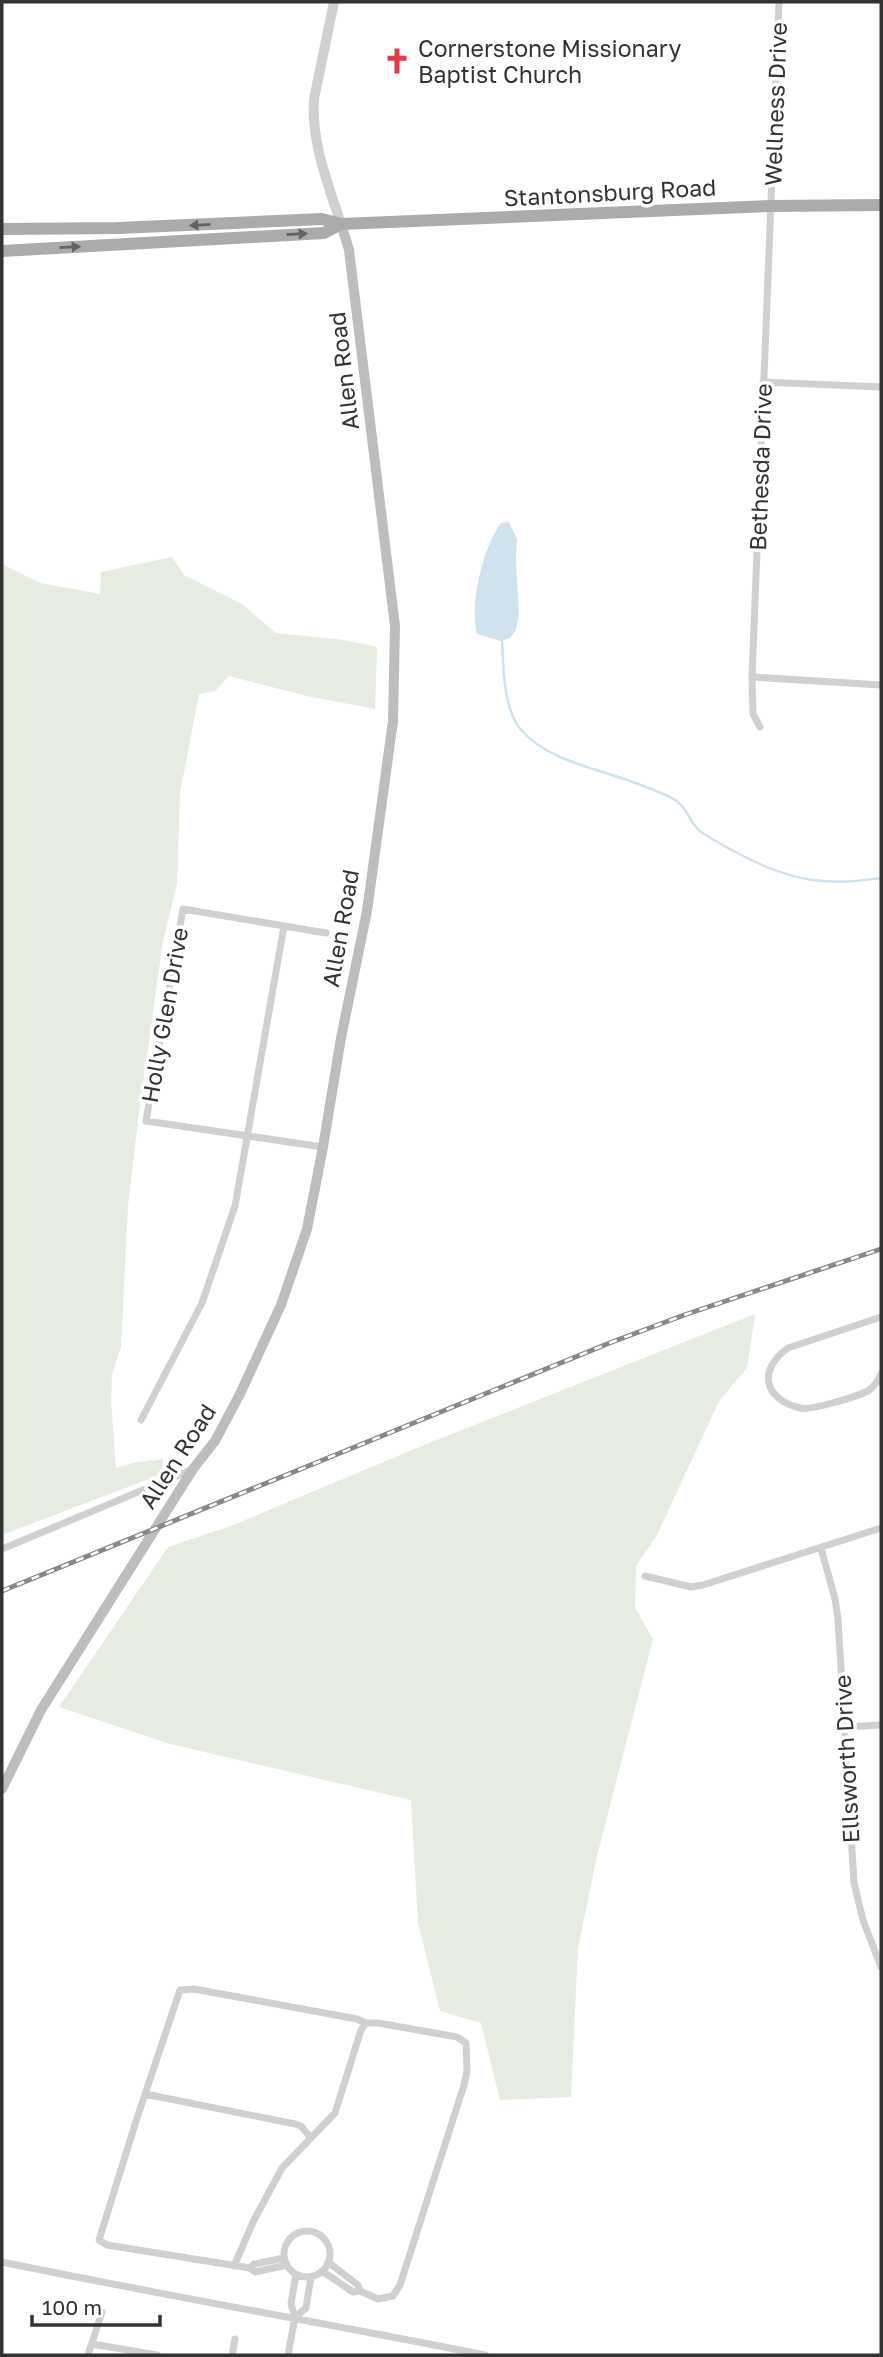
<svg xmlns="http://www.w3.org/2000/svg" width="883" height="2357" viewBox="0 0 883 2357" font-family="'Golos Text',sans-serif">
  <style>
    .green { fill: #e6ecdf }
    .water { fill: #cfe2ee }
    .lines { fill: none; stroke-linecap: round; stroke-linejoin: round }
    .stream { stroke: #cfe2ee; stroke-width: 2.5 }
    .minor { stroke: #d0d0d0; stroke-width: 7 }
    .tertiary { stroke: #d0d0d0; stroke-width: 10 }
    .secondary { stroke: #bdbdbd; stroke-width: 10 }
    .primary { stroke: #ababab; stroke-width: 12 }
    .rail-casing { stroke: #888; stroke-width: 5 }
    .rail { stroke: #fff; stroke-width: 2.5; stroke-dasharray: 8; stroke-linecap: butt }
    .oneway { fill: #636363 }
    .labels { text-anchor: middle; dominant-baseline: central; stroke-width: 7; stroke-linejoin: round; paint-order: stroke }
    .poi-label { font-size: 23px; fill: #333; stroke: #fff; text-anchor: start }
    .street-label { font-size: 23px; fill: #333; stroke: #fff }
  </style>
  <rect width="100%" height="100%" fill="#fff"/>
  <!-- green -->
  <path class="green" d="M172,557L184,575L242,604L276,633L344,640L377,647L375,709L307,696L229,676L215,691L199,694L180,793L177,884L163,941L138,1120L128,1206L121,1347L112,1374L111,1401L116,1468L136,1462L163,1459L162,1474L2,1535V564L40,583L100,594L101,572Z
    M755,1314L747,1368L719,1401L657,1535L636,1566L635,1608L653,1639L597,1856L578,1948L571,2097L500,2100L481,2023L440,2011L418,1923L411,1800L170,1744L59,1707L168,1547L231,1526L429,1443Z"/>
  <!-- water -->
  <path class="water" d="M509,522L517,539L516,560L519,613L516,630L510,638L500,641L477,634C469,605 483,547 501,523Z"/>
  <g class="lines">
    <!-- stream -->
    <path class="stream" d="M502,637C503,664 503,709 521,730C545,757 582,765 615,776C634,782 652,789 670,797C689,806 687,821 701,832C716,842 731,850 747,858C795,882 829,886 881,878"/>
    <!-- minor -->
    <path class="minor" d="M763,382L881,387
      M752,677L881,685
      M760,727L753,714L752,677L779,2
      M323,1147L146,1121L183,909L326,933
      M881,1317L788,1348C758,1369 763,1399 800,1408C811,1411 858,1396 868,1391C874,1387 878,1381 881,1374
      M141,1420L202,1303L235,1206L284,926
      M821,1548L835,1599L838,1619L854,1883L863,1920L881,1967
      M2,1549L193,1469
      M645,1576L691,1587L703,1585L881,1528
      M845,1727L881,1725
      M145,2094L295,2124L301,2126L311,2138
      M284 2254a23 23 0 1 1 46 0a23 23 0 1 1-46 0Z
      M2,2262C162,2295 324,2323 485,2355
      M287,2265L255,2272L250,2268L107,2245L99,2240L137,2118L180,1990L194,1989L357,2019L366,2023
      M234,2266L254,2220L282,2168L335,2113L361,2030L366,2023H378L457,2037L466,2043L467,2071L464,2085L400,2285L393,2296L378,2299L360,2291
      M250,2268L254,2264L284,2258
      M322,2271L353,2292L360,2291L358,2285L328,2262
      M295,2317L306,2308L311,2277
      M92,2344L157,2355
      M88,2355L102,2312
      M232,2355L235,2339
      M288,2355L295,2317L291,2304L296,2274"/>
    <!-- tertiary -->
    <path class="tertiary" d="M334,2L314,99C311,142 328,184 341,224"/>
    <!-- secondary -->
    <path class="secondary" d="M2,1789L41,1710L193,1469L215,1441L240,1394L281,1305L307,1229L323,1147L341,1038L367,911L393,721L395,626L349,250L341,224"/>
    <!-- primary -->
    <path class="primary" d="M2,229L118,228L322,219L341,224L770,206L881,205
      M2,251L324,233L341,224"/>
    <!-- rail casing -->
    <g class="rail-casing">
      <path id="rail" d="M2,1591L612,1342L687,1314L881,1249"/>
    </g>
    <!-- rail -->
    <use href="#rail" class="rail"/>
  </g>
  <!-- one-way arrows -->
  <defs><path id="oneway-solid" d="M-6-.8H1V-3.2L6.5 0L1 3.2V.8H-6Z" transform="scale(1.75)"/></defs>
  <g class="oneway">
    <use href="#oneway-solid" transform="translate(200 225) rotate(177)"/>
    <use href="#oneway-solid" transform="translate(297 234) rotate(-3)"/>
    <use href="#oneway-solid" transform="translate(70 247) rotate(-3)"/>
  </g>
  <!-- icons -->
  <defs>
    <g id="church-bare" transform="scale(2.1)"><path d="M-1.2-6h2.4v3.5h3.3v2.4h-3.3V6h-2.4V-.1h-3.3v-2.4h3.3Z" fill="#e63946" stroke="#fff" stroke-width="2.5" paint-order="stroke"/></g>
  </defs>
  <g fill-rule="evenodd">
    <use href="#church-bare" x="397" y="61"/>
  </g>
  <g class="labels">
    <!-- poi labels -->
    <g class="poi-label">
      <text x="418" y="48">Cornerstone Missionary<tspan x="418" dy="26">Baptist Church</tspan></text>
    </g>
    <!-- street labels -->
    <g class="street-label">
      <text transform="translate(775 104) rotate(-88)">Wellness Drive</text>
      <text transform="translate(610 192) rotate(-3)">Stantonsburg Road</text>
      <text transform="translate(343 371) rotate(-97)">Allen Road</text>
      <text transform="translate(760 467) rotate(-88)">Bethesda Drive</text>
      <text transform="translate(340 928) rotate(-80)">Allen Road</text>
      <text transform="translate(164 1015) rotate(-80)">Holly Glen Drive</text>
      <text transform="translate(177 1456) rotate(-57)">Allen Road</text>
      <text transform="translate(846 1759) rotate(-93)">Ellsworth Drive</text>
    </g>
  </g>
  <!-- border -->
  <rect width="883" height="2357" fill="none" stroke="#333333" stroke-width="7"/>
  <!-- scale -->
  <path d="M32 2315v10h128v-10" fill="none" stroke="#333333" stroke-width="3.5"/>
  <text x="42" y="2315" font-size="21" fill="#333333" stroke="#ffffff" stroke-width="5" paint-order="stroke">100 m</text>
</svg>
